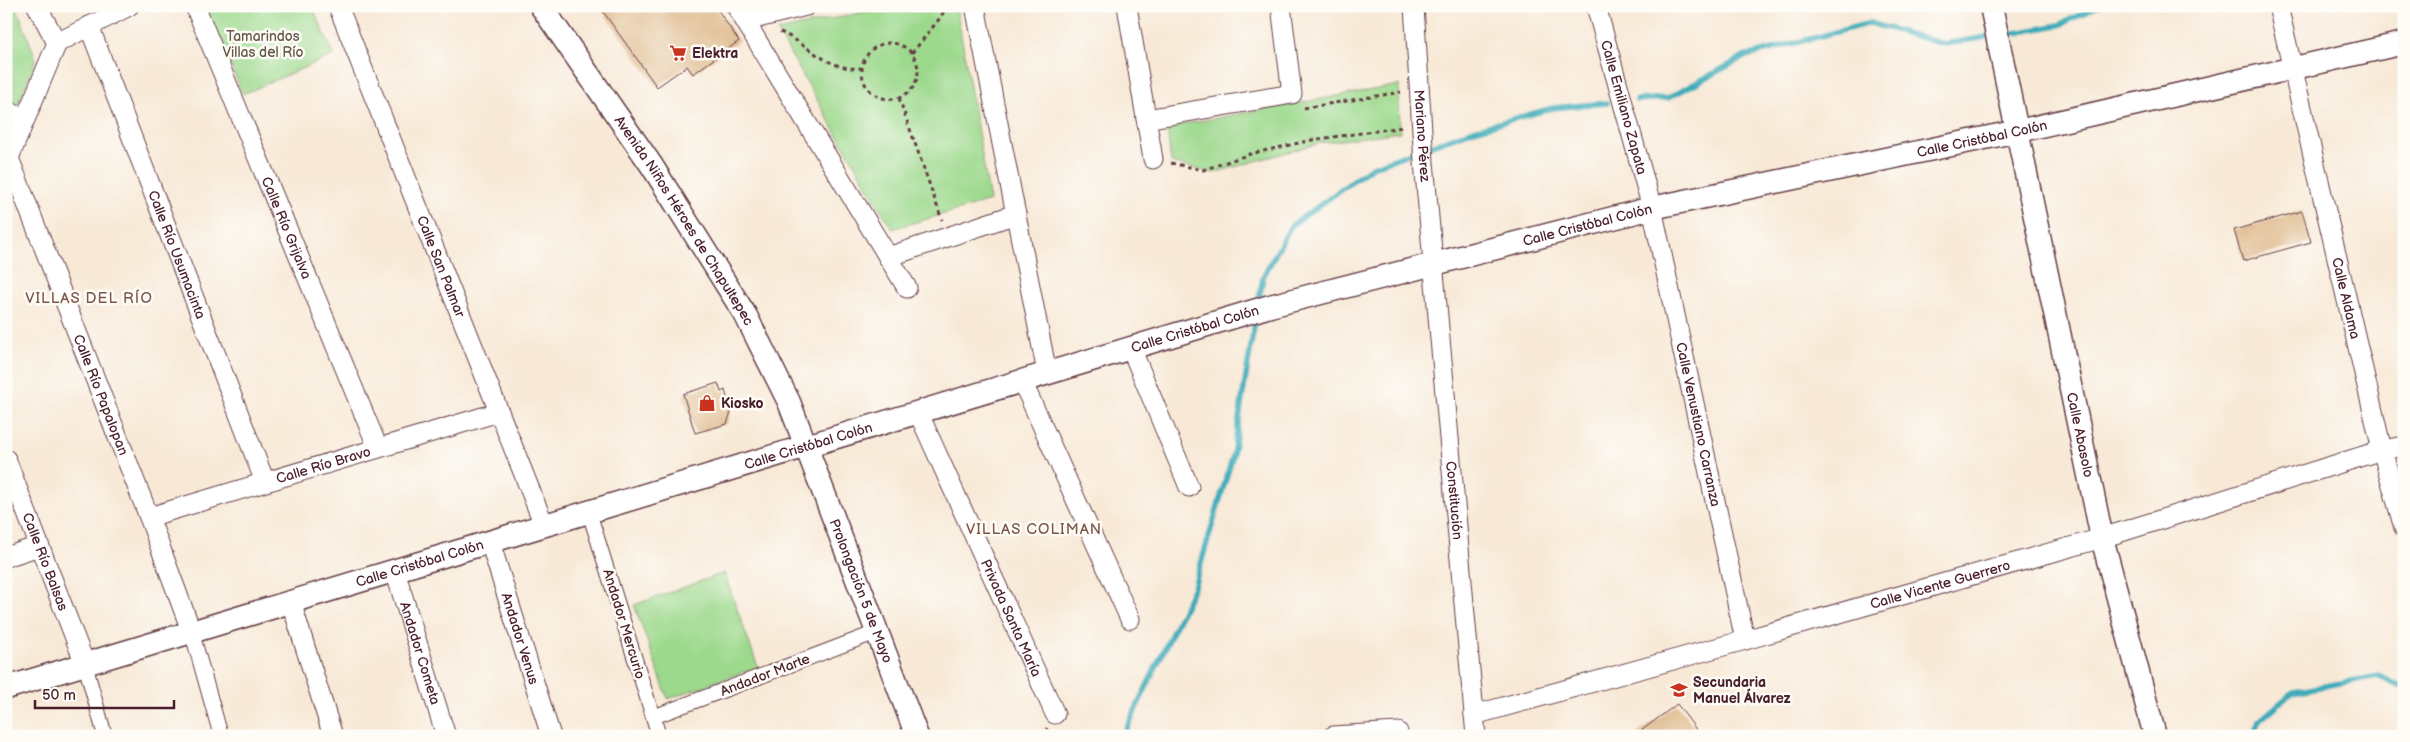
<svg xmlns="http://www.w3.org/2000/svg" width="2410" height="742" viewBox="0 0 2410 742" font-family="'Balsamiq Sans',sans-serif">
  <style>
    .green { fill: #9dd98d; stroke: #747c5c }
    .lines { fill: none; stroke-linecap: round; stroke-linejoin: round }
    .stream { stroke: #3dacba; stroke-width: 5.5 }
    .building { fill: #e0bc90 }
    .pedestrian-casing { stroke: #643d45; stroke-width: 16 }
    .minor-casing { stroke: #643d45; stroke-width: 21 }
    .tertiary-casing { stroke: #643d45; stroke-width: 25 }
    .path { stroke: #643d45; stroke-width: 3; stroke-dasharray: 4 4; stroke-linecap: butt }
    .pedestrian { stroke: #fff; stroke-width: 14 }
    .minor { stroke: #fff; stroke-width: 19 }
    .tertiary { stroke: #fff; stroke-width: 22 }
    .labels { text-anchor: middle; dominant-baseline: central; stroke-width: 5; stroke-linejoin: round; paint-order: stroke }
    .park-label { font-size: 14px; fill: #635748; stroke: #fdfcf7 }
    .poi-label { font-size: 14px; font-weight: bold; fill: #4a1f2b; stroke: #fdfcf7; text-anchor: start }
    .street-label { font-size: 14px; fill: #4a1f2b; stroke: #fdfcf7 }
    .neighbourhood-label { font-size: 15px; letter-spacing: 1px; fill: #7e564e; stroke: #fdfcf7 }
  </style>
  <rect width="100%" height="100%" fill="#fdfcf7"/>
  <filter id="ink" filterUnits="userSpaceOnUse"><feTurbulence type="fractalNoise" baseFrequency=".02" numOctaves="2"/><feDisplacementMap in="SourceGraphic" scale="10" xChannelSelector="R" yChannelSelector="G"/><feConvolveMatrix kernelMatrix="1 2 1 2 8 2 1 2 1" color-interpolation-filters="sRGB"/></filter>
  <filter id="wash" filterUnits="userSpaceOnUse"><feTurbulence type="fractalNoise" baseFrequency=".0096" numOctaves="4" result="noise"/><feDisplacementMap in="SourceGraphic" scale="20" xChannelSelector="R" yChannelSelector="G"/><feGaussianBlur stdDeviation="1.12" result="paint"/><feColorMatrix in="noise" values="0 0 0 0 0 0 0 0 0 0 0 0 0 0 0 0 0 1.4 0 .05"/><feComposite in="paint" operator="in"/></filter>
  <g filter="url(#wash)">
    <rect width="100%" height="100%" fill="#f8e9d7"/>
    <!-- green -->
    <path class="green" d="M6,6H16L36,59L6,134Z
      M204,6H312L334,55L243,94Z
      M891,6H956L990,201L892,229L777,31Z
      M1399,85L1400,132L1320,143L1213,173L1171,163L1167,127Z
      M724,573L758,667L668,699L634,605Z"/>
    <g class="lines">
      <!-- stream -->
      <path class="stream" d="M2009,34L2059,25L2098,6
        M1637,100L1668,98L1746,56L1870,23L1944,44L1987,37
        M1258,304L1263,277L1291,226L1372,167L1474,130L1553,108L1607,103
        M1123,736L1194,587L1233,455L1256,315
        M2253,736L2259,721L2293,692L2378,676L2404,688"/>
    </g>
    <g id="blocks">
      <!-- building -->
      <path class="building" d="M599,6H715L739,41L693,74L687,66L657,87Z
        M2302,211L2311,242L2243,261L2234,230Z
        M718,383L721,392L725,390L731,412L727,424L695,433L683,394Z
        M1677,704L1701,736H1634Z"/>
    </g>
  </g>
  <g filter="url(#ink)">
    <use href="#blocks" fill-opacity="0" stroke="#643d45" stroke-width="1"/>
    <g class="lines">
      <!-- pedestrian casing -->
      <g class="pedestrian-casing">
        <path id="pedestrian" d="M589,512L659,736
          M192,633L221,736
          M85,664L105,736
          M653,717L877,632"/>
      </g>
      <!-- minor casing -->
      <g class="minor-casing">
        <g id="minor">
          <path d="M37,6L57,43"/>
          <path id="s1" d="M195,6L378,448"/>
          <path id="s2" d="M338,6L544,525"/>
          <path d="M736,6L907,288"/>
          <path d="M975,6L1047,373"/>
          <path d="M1127,6L1153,159"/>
          <path id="s3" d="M1414,6L1424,162L1476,736"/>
          <path id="s4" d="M1596,6L1652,208L1745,640"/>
          <path id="s5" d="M2278,6L2382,450L2404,528"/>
          <path d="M746,21L806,6"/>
          <path id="s6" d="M89,26L265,482"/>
          <path d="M57,43L129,6"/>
          <path d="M6,109L24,121"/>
          <path d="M1146,119L1292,94L1281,6"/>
          <path id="s7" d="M9,158L149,517L192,633"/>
          <path d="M6,165L57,43"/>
          <path d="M888,257L1016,214"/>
          <path d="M1131,348L1189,487"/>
          <path d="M1022,381L1130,619"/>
          <path id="s8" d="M918,412L1055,714"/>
          <path id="s9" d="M6,459L85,664"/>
          <path id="s10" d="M149,517L499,412"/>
          <path id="s11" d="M490,542L551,736"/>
          <path d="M6,557L39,546"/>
          <path id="s12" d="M395,571L446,736"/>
          <path d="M291,602L333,736"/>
          <path id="s13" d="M1474,715L1745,640L2102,538L2382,450L2404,446"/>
          <path d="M1333,736L1398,732V736"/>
        </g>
      </g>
      <!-- tertiary casing -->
      <g class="tertiary-casing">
        <g id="tertiary">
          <path id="s14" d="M541,6L652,166L746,316L789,402L917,736"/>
          <path id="s15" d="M1991,6L2102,538L2155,736"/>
          <path id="s16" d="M6,688L1270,306L1652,208L2018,131L2404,43"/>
        </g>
      </g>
      <!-- path -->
      <path class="path" d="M780,32C809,44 827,71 861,68
        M862 71a28 28 0 1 1 56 0a28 28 0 1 1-56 0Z
        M912,53L940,18L947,6
        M899,98L942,220
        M1304,108L1401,92
        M1171,163L1203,170L1250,154L1312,140L1403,127
        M1042,736L1047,728"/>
      <!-- pedestrian -->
      <use href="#pedestrian" class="pedestrian"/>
      <!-- minor -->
      <use href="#minor" class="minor"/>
      <!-- tertiary -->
      <use href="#tertiary" class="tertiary"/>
    </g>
  </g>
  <!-- icons -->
  <defs>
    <g id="supermarket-bare" transform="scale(1.35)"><path d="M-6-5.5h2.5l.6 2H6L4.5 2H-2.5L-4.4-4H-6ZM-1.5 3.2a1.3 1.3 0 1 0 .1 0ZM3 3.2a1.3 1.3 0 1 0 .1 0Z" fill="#c8321e" stroke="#fdfcf7" stroke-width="2.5" paint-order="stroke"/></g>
    <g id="shop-bare" transform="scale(1.35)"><path d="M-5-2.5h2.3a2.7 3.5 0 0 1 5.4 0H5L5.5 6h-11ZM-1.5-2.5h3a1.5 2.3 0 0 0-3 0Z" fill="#c8321e" stroke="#fdfcf7" stroke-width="2.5" paint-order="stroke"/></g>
    <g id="school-bare" transform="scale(1.35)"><path d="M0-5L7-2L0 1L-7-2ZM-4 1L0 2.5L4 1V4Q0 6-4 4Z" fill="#c8321e" stroke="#fdfcf7" stroke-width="2.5" paint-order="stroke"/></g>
  </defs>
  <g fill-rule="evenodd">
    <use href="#supermarket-bare" x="678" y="53"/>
    <use href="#shop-bare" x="707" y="403"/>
    <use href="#school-bare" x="1679" y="690"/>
  </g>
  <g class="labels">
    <!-- park labels -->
    <g class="park-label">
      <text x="263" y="36">Tamarindos<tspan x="263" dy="16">Villas del Río</tspan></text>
    </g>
    <!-- poi labels -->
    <g class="poi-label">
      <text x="692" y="53">Elektra</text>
      <text x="721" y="403">Kiosko</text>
      <text x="1693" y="682">Secundaria<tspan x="1693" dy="16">Manuel Álvarez</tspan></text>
    </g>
    <!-- street labels -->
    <g class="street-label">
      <text stroke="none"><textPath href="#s4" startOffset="105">Calle Emiliano Zapata</textPath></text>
      <text stroke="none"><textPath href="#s3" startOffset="130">Mariano Pérez</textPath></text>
      <text stroke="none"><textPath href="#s16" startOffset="2052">Calle Cristóbal Colón</textPath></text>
      <text stroke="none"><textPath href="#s14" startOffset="258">Avenida Niños Héroes de Chapultepec</textPath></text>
      <text stroke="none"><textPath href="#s16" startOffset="1648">Calle Cristóbal Colón</textPath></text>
      <text stroke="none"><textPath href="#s1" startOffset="240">Calle Río Grijalva</textPath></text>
      <text stroke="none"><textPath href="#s6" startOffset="245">Calle Río Usumacinta</textPath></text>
      <text stroke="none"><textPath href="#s2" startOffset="280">Calle San Palmar</textPath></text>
      <text stroke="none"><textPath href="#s5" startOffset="300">Calle Aldama</textPath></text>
      <text stroke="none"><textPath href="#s16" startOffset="1242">Calle Cristóbal Colón</textPath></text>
      <text stroke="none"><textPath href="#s7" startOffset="254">Calle Río Papalopan</textPath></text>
      <text stroke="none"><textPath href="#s4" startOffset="431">Calle Venustiano Carranza</textPath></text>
      <text stroke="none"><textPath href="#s15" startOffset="438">Calle Abasolo</textPath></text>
      <text stroke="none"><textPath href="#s16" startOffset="838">Calle Cristóbal Colón</textPath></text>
      <text stroke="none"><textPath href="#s10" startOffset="182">Calle Río Bravo</textPath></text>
      <text stroke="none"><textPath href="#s3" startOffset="496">Constitución</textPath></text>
      <text stroke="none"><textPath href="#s9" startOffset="110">Calle Río Balsas</textPath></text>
      <text stroke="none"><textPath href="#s16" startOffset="432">Calle Cristóbal Colón</textPath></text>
      <text stroke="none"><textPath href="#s13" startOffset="484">Calle Vicente Guerrero</textPath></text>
      <text stroke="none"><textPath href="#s14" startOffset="670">Prolongación 5 de Mayo</textPath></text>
      <text stroke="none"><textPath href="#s8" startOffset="226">Privada Santa María</textPath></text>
      <text transform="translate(624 624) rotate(73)">Andador Mercurio</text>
      <text stroke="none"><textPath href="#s11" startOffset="101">Andador Venus</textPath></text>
      <text stroke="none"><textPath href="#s12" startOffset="86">Andador Cometa</textPath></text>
      <text transform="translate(765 675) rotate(-21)">Andador Marte</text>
    </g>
    <!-- neighbourhood labels -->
    <g class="neighbourhood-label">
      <text x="89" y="298">VILLAS DEL RÍO</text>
      <text x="1034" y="529">VILLAS COLIMAN</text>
    </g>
  </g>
  <!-- margin -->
  <rect width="2410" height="742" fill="none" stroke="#fdfcf7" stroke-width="25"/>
  <!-- scale -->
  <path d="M35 700v8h139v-8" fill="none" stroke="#4a1f2b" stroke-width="2.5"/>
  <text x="42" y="700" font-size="15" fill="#4a1f2b" stroke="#fdfcf7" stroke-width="4" paint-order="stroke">50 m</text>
</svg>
